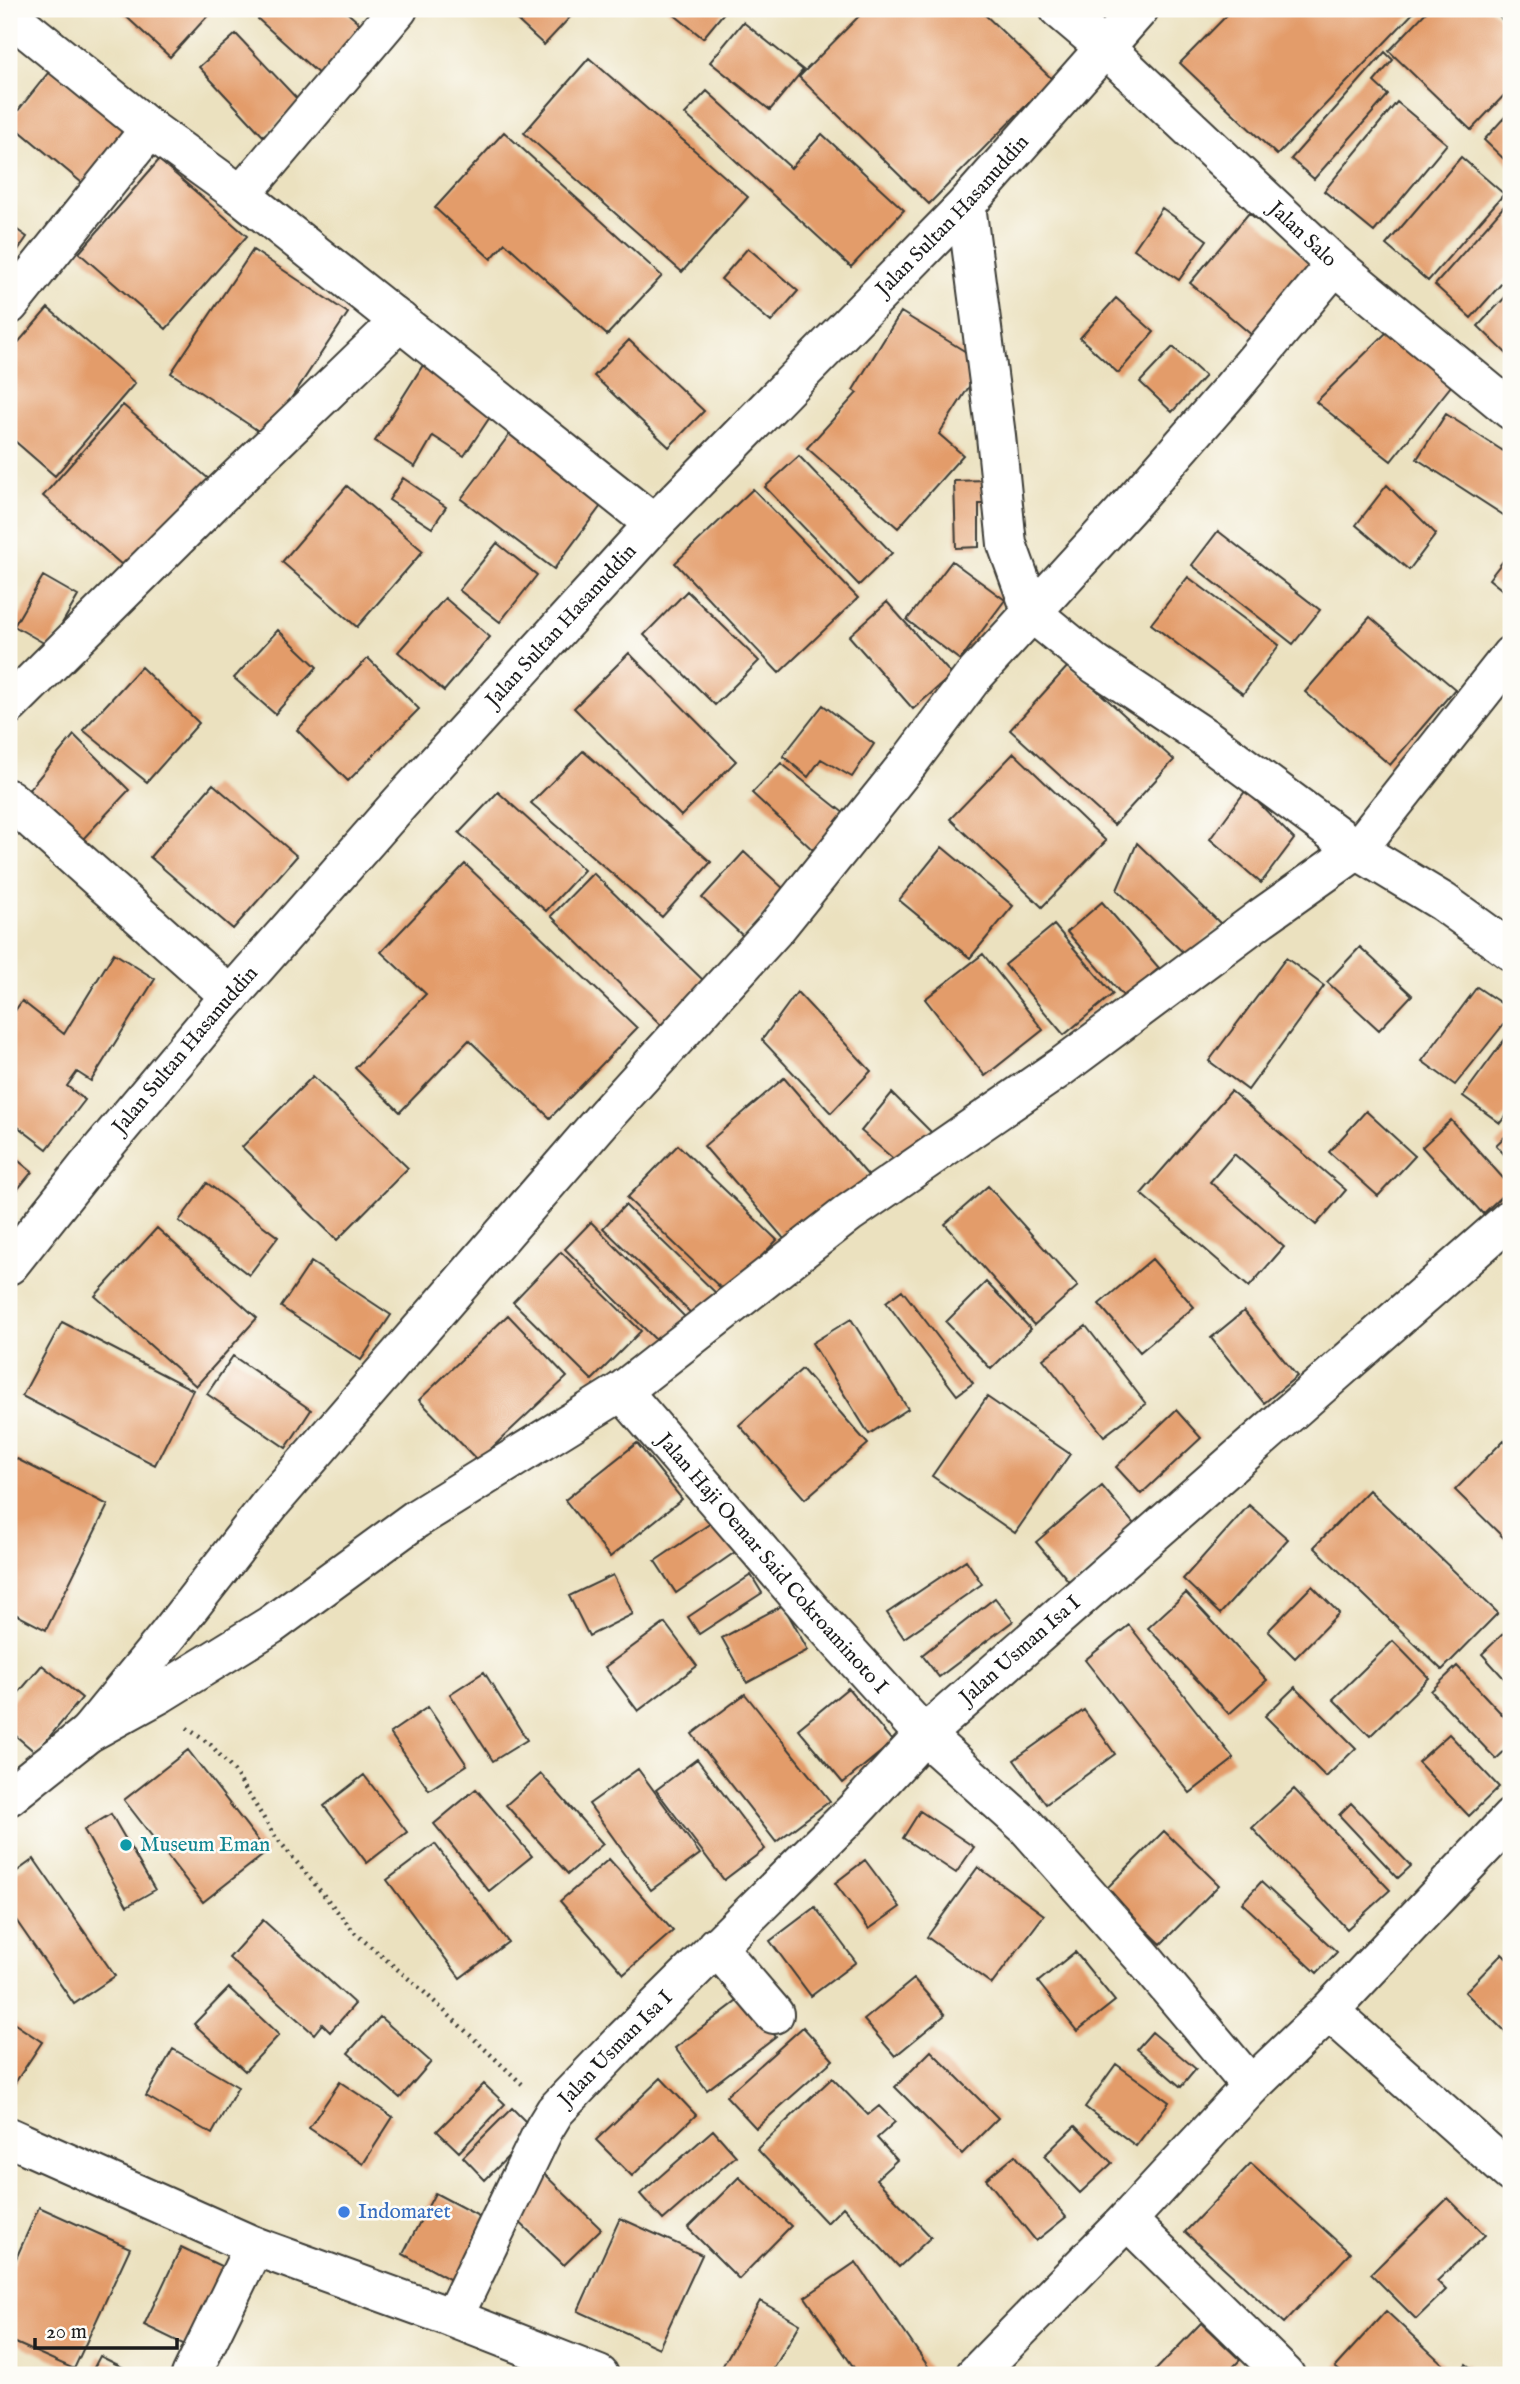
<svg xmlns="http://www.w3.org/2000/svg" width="1520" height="2384" viewBox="0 0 1520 2384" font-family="'IM FELL English',serif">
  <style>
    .building { fill: #e39c6a }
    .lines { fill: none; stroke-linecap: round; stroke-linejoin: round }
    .minor-casing { stroke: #3b3a34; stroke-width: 42 }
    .highway-casing { stroke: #3b3a34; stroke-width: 42 }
    .path { stroke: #3b3a34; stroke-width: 4.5; stroke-dasharray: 2 5; stroke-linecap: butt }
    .minor { stroke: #fff; stroke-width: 38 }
    .highway { stroke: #fff; stroke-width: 38 }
    .culture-dot { fill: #0f9aa8; stroke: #fdfcf7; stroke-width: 2.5 }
    .shop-dot { fill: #3f7fe0; stroke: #fdfcf7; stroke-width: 2.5 }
    .labels { text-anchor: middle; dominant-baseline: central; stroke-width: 5; stroke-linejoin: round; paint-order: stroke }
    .street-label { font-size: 21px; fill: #1c1c1c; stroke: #fdfcf7 }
    .culture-label { font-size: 21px; fill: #0d838f; stroke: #fdfcf7; text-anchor: start }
    .shop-label { font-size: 21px; fill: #366cbe; stroke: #fdfcf7; text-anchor: start }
  </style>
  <rect width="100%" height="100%" fill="#fdfcf7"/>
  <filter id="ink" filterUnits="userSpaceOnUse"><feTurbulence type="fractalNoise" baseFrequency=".0143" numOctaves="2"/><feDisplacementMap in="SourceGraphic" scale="14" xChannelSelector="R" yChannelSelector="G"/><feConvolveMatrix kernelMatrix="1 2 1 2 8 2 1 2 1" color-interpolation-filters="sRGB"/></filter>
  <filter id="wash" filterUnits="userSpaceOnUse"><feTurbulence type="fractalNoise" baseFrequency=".00686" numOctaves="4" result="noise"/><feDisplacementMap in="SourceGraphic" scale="28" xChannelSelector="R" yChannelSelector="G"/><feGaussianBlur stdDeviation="1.57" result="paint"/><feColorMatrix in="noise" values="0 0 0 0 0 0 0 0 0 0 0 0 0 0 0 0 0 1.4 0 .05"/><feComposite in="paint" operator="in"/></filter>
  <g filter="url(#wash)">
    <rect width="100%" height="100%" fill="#ebe1bf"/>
    <g id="blocks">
      <!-- building -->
      <path class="building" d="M118,9H214L170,57Z
        M268,9H343L365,28L321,76L258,19Z
        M505,9H571L575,12L544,45Z
        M667,9H727L703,38Z
        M866,9H979L1052,79L929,204L799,77Z
        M1233,9H1417L1277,155L1180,63Z
        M1429,9H1491L1511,28V88L1471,130L1389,51Z
        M743,22L803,70L770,110L710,62Z
        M236,34L300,102L263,136L199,67Z
        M1385,52L1393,60L1374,82L1388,95L1314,179L1291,159Z
        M589,58L748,197L682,272L524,133Z
        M52,68L131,134L87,187L9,122Z
        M707,91L791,168L822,134L904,210L851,267L685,114Z
        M1397,102L1447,144L1374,232L1324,191Z
        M1511,110V166L1484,140Z
        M504,132L662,276L607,335L505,243L491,259L435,208Z
        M1461,157L1504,194L1428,281L1386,245Z
        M159,160L247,236L166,329L79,253Z
        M1505,205L1511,211V273L1471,318L1435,285Z
        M1162,208L1207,240L1179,280L1134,249Z
        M1249,213L1312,265L1253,336L1190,283Z
        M9,224L27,237L9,263Z
        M748,248L798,291L771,322L721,279Z
        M253,250L348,313L266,436L171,373Z
        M1511,291V358L1478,326Z
        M1116,298L1154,332L1118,373L1080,338Z
        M48,308L135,383L55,476L9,436V353Z
        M901,312L984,363L939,434L963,455L898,528L807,448L857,393L853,390Z
        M1389,330L1455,381L1391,461L1316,402Z
        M629,340L704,411L669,447L594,376Z
        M1173,347L1205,376L1172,412L1140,382Z
        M425,362L496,408L464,456L433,436L415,467L375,441Z
        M123,405L210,480L130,572L43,496Z
        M1446,414L1511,456V520L1417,459Z
        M516,426L609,495L554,569L461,499Z
        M799,456L892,553L859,585L765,487Z
        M403,478L446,507L432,528L389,500Z
        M986,480L987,504H979V547L956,548L954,481Z
        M1387,485L1436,534L1409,570L1356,525Z
        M347,486L423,551L357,627L282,562Z
        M753,489L858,598L779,673L675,563Z
        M1218,531L1320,610L1293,644L1192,565Z
        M497,543L537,575L500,622L459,590Z
        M1511,551V597L1489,579Z
        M952,561L1005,600L960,660L907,620Z
        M43,576L78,596L49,646L14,626Z
        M1188,577L1279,645L1243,694L1151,624Z
        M687,591L759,661L715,705L644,635Z
        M445,598L490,637L444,691L398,652Z
        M887,602L952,675L913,709L849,636Z
        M1370,617L1455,689L1390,765L1305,692Z
        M278,630L317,667L275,714L234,678Z
        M629,653L736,761L681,816L574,708Z
        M368,658L419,709L348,781L297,730Z
        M1069,665L1174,760L1114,825L1010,730Z
        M141,667L199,723L147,782L83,730Z
        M823,705L874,744L852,777L821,759L808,777L783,756Z
        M74,735L129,790L83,839L27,792Z
        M583,751L711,862L662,917L531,803Z
        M1014,753L1106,841L1042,907L950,819Z
        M781,763L845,814L813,850L752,793Z
        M213,784L297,856L233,929L150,857Z
        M1246,790L1294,839L1261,883L1210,839Z
        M498,792L584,870L546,911L459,833Z
        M1137,843L1221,924L1188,957L1117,890Z
        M942,847L1013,906L970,958L899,900Z
        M744,852L785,890L743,936L702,898Z
        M465,864L637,1028L550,1118L469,1040L400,1112L355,1068L426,994L381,952Z
        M593,873L704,981L661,1025L551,916Z
        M1102,902L1159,968L1125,998L1067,932Z
        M1054,925L1113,994L1064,1035L1005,965Z
        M1360,947L1412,995L1379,1030L1327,982Z
        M114,953L155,979L91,1081L77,1072L67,1086L85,1100L47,1149L9,1120V1019L22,1001L64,1034Z
        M983,954L1043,1030L985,1076L925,999Z
        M1286,958L1324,986L1248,1090L1209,1061Z
        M1477,987L1511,1010V1015L1455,1085L1422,1061Z
        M797,992L871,1071L831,1113L762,1040Z
        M1511,1031V1109L1500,1123L1463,1096Z
        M313,1076L408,1168L337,1240L242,1147Z
        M784,1078L871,1179L791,1247L704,1146Z
        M1231,1091L1346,1190L1316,1225L1234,1154L1210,1182L1284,1247L1249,1287L1141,1194Z
        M892,1093L937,1138L904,1168L861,1131Z
        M1366,1111L1415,1156L1378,1196L1329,1152Z
        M1451,1120L1511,1187L1483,1214L1422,1147Z
        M1511,1131V1162L1496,1145Z
        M678,1145L777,1240L726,1293L627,1198Z
        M9,1153L32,1172L9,1200Z
        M207,1183L278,1237L249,1275L179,1221Z
        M988,1186L1078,1286L1034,1325L945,1224Z
        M625,1205L719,1296L697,1319L603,1228Z
        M591,1222L687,1319L661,1345L565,1249Z
        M157,1228L257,1318L196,1386L95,1296Z
        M561,1252L641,1331L592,1380L513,1302Z
        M1152,1259L1194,1307L1140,1352L1099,1304Z
        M311,1262L391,1315L361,1360L281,1307Z
        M986,1282L1031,1329L991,1369L946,1322Z
        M902,1290L973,1383L957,1395L886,1302Z
        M1244,1311L1297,1376L1264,1403L1211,1338Z
        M508,1315L567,1377L478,1461L419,1400Z
        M851,1319L908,1409L869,1434L812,1343Z
        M62,1322L193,1390L155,1465L22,1396Z
        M1086,1326L1146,1404L1104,1436L1043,1359Z
        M233,1356L311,1410L286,1448L207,1394Z
        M802,1369L868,1444L805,1499L739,1425Z
        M987,1397L1070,1454L1015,1533L932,1476Z
        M1176,1410L1201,1438L1141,1494L1116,1467Z
        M1504,1440L1511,1448V1545L1455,1490Z
        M637,1443L682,1499L610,1557L565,1500Z
        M9,1455L108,1505L46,1630L9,1611Z
        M1102,1486L1139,1530L1072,1585L1036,1542Z
        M1369,1490L1498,1613L1442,1670L1314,1547Z
        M1249,1505L1288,1539L1220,1614L1183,1579Z
        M717,1519L738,1550L676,1593L655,1561Z
        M966,1560L982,1584L904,1638L887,1613Z
        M613,1575L633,1614L589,1636L569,1596Z
        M751,1575L762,1593L699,1634L688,1617Z
        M1312,1586L1339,1613L1295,1658L1268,1631Z
        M1186,1593L1267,1680L1229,1714L1148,1628Z
        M995,1598L1013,1621L939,1677L922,1655Z
        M783,1605L808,1650L747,1683L722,1638Z
        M665,1623L697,1666L638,1711L605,1667Z
        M1129,1625L1234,1759L1190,1793L1085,1660Z
        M1511,1626V1686L1482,1654Z
        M1393,1641L1429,1678L1370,1736L1333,1699Z
        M42,1665L82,1698L36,1753L9,1730V1704Z
        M1457,1666L1511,1724V1745L1496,1759L1431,1691Z
        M484,1672L527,1740L493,1761L450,1694Z
        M1295,1687L1356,1748L1326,1777L1265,1716Z
        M848,1688L893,1742L843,1783L798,1729Z
        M745,1694L830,1801L776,1842L692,1734Z
        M428,1707L467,1765L429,1790L390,1733Z
        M1084,1710L1115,1754L1046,1804L1014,1760Z
        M1449,1734L1499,1787L1469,1816L1418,1762Z
        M188,1750L267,1852L203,1902L124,1800Z
        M697,1759L765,1849L724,1880L656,1790Z
        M638,1769L700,1854L651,1890L589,1804Z
        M541,1774L603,1844L568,1874L506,1805Z
        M364,1775L407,1832L367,1863L324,1806Z
        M476,1789L532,1856L489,1891L434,1824Z
        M1294,1789L1390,1890L1347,1929L1252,1828Z
        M1351,1803L1411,1866L1398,1878L1339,1815Z
        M920,1811L974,1847L956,1873L903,1838Z
        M111,1814L155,1890L127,1906L84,1830Z
        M1164,1831L1219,1885L1161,1944L1105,1890Z
        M435,1844L508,1942L460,1978L387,1880Z
        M34,1859L115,1976L74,2004L9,1910V1877Z
        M609,1859L673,1931L624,1974L560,1901Z
        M865,1860L900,1907L869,1929L835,1883Z
        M978,1867L1044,1915L992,1984L927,1937Z
        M1261,1882L1337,1952L1317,1973L1242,1903Z
        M815,1907L856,1962L811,1996L770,1941Z
        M263,1920L355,2004L330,2032L322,2024L314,2034L229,1958Z
        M1075,1952L1115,2001L1077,2031L1038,1982Z
        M1502,1954L1511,1963V2038L1465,1992Z
        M914,1979L945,2015L895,2056L864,2020Z
        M229,1988L279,2035L245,2071L194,2024Z
        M744,1996L776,2037L707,2090L675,2048Z
        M380,2017L431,2062L400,2098L348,2053Z
        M9,2020L42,2042L9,2092Z
        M803,2027L833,2060L756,2128L726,2096Z
        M1152,2032L1196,2069L1181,2087L1137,2049Z
        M173,2049L238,2087L212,2134L146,2096Z
        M931,2051L998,2118L962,2154L895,2087Z
        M1116,2064L1169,2102L1136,2146L1085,2107Z
        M661,2078L696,2115L632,2176L596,2140Z
        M832,2078L868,2115L879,2106L895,2122L877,2138L897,2160L876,2179L931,2237L899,2267L843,2207L827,2223L757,2149Z
        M340,2082L393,2117L363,2164L309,2128Z
        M484,2084L505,2104L459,2152L437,2131Z
        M512,2108L534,2130L485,2180L463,2157Z
        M1075,2126L1112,2163L1080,2193L1044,2156Z
        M713,2130L736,2156L663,2220L640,2194Z
        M1015,2155L1066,2217L1036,2241L986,2179Z
        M1251,2163L1350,2253L1284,2323L1185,2232Z
        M543,2173L601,2229L564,2265L507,2210Z
        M739,2177L791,2226L739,2279L688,2228Z
        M435,2193L490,2222L458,2284L403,2254Z
        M1448,2198L1485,2235L1437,2281L1446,2290L1416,2319L1371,2274Z
        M39,2207L130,2248L74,2369L9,2340V2274Z
        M620,2218L702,2255L659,2348L578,2311Z
        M181,2247L225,2268L187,2346L144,2325Z
        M856,2262L934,2375H859L805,2297Z
        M760,2301L800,2324L770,2375H737L722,2367Z
        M1386,2311L1446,2367L1439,2375H1344L1335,2367Z
        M1201,2323L1240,2360L1225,2375H1151Z
        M100,2356L138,2375H90Z
        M1466,2364L1480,2375H1457Z"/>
    </g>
  </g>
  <g filter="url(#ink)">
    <use href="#blocks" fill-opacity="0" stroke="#3b3a34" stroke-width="2"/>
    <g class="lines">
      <!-- minor casing -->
      <g class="minor-casing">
        <g id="minor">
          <path id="s1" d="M1059,9L1104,47L1335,265L1511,410"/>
          <path d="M9,15L150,129L241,195L654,524"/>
          <path d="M241,195L398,9"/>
          <path d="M966,205L996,436L1007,544L1032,613L1096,665L1204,737L1357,850L1443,902L1511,951"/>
          <path d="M9,305L150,129"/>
          <path d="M9,705L218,497L400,321"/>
          <path d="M9,799L230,996"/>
          <path id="s2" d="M622,1391L816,1616L924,1735L1026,1826L1141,1955L1251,2086"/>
          <path d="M88,1733L169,1634L270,1504L608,1113L776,928L910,761L973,677L1131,504L1228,393L1335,265"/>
          <path d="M9,1796L88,1733L161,1693L271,1625L416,1519L622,1391L849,1213L1061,1067L1261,918L1357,850L1511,655"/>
          <path d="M716,1946L774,2014"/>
          <path d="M1329,2011L1511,2173"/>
          <path d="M9,2137L254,2246L453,2318L599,2375"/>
          <path d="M1127,2220L1285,2375"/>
          <path id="s3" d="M453,2318L544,2129L555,2111L623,2040L854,1811L924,1735L1511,1218"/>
          <path d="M191,2375L254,2246"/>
          <path d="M975,2375L1127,2220L1251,2086L1329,2011L1511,1818"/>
        </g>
      </g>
      <!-- highway casing -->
      <g class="highway-casing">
        <g id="highway">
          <path id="s4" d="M9,1265L86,1168L219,1009L400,803L654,524L966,205L1139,9"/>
        </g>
      </g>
      <!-- path -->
      <path class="path" d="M187,1728L211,1745L234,1771L275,1836L356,1934L423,1991L522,2084"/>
      <!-- minor -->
      <use href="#minor" class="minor"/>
      <!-- highway -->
      <use href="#highway" class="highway"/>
    </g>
  </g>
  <!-- markers -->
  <circle class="culture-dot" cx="126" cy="1845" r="7"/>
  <circle class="shop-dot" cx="344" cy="2212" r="7"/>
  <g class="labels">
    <!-- street labels -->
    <g class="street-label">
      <text stroke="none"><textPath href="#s4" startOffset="1412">Jalan Sultan Hasanuddin</textPath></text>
      <text stroke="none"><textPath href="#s1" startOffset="332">Jalan Salo</textPath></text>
      <text stroke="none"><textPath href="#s4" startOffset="845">Jalan Sultan Hasanuddin</textPath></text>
      <text stroke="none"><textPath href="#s4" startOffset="278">Jalan Sultan Hasanuddin</textPath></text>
      <text stroke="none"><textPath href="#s2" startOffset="229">Jalan Haji Oemar Said Cokroaminoto I</textPath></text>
      <text stroke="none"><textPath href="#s3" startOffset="886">Jalan Usman Isa I</textPath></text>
      <text stroke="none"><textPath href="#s3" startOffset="318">Jalan Usman Isa I</textPath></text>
    </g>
    <!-- culture labels -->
    <g class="culture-label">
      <text x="140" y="1845">Museum Eman</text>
    </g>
    <!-- shop labels -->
    <g class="shop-label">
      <text x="358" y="2212">Indomaret</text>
    </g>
  </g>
  <!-- margin -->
  <rect width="1520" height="2384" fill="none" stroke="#fdfcf7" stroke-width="35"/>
  <!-- scale -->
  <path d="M35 2338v10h142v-10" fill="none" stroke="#1c1c1c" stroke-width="3.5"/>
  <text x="46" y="2338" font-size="21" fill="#1c1c1c" stroke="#fdfcf7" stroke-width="5" paint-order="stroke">20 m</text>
</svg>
